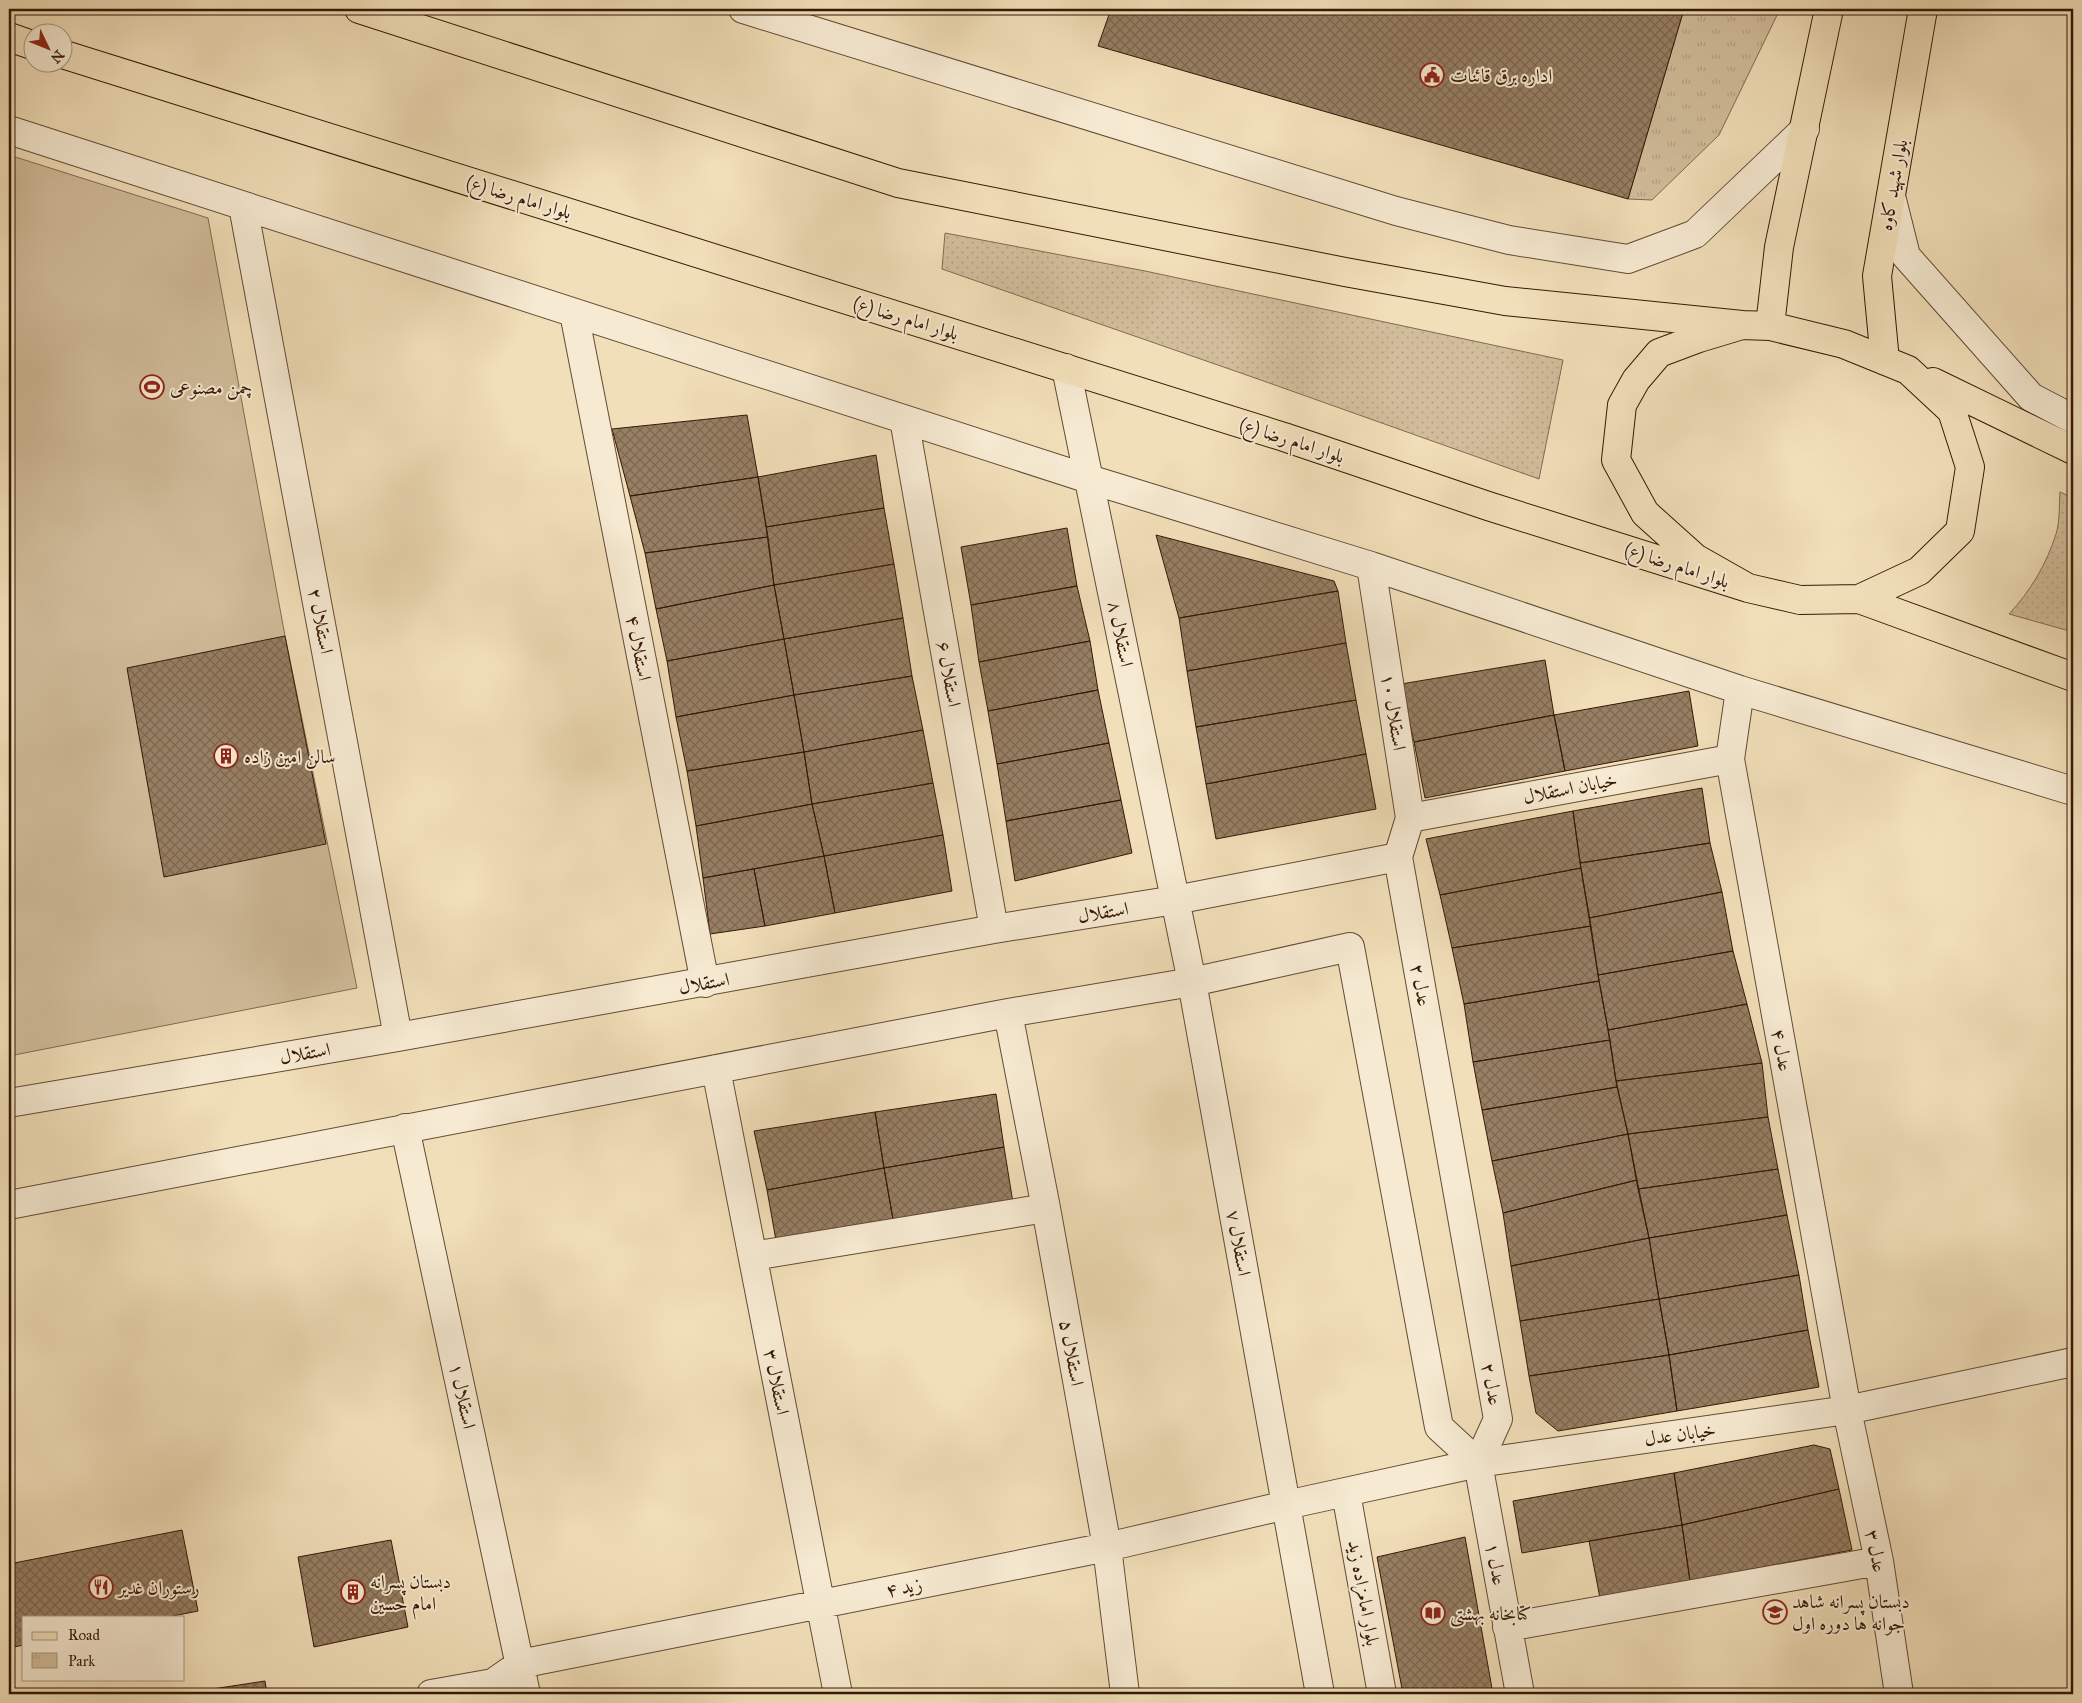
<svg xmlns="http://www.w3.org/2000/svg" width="2082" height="1703" viewBox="0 0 2082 1703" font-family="'IM FELL Great Primer',Amiri,serif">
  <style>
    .grass { fill: url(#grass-dots); stroke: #836a51 }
    .park { fill: url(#park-tufts); stroke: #836a51 }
    .pitch { fill: #d1bd9b; stroke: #836a51 }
    .building { fill: url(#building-cross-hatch); stroke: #351807 }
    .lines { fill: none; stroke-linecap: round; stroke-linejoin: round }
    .minor-casing { stroke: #644a34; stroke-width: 30 }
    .major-casing { stroke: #351807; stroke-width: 30 }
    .minor { stroke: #f6ead2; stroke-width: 28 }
    .major { stroke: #f1dfb9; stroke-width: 28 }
    .labels { text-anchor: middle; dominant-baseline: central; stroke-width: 4; stroke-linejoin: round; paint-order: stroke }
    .poi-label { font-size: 19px; fill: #351807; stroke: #f6ead2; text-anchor: start }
    .street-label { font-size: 19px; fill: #351807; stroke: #f6ead2 }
  </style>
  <defs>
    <pattern id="grass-dots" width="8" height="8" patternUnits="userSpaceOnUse" patternTransform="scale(1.25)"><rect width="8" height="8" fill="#d1bd9b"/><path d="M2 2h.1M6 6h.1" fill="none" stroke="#b4a284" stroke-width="1.8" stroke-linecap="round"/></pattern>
    <pattern id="park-tufts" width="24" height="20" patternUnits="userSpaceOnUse" patternTransform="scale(1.25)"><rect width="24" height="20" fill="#d1bd9b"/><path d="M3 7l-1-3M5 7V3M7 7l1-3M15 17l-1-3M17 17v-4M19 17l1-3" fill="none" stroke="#b4a284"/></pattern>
    <pattern id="building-cross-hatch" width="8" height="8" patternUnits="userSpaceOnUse" patternTransform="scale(1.25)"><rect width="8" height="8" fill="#977f64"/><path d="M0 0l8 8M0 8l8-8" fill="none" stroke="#7c6750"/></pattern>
  </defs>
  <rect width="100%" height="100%" fill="#f1dfb9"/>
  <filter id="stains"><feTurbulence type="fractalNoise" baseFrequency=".004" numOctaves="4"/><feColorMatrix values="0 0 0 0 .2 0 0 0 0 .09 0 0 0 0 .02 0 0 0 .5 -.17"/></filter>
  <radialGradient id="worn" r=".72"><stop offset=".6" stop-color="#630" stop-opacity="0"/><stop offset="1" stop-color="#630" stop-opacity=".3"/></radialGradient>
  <!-- grass -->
  <path class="grass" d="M945,233L1145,271L1563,360L1539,479L1258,379L942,269Z
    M2060,492L2073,498V632L2009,614C2030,592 2047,563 2056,534C2060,522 2059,505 2060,492Z"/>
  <!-- park -->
  <path class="park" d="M1684,9H1780L1719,135L1652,200L1628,199Z"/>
  <!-- pitch -->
  <path class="pitch" d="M9,155L208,218L285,636L357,988L9,1056Z"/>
  <!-- building -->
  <path class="building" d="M1111,9H1684L1628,199L1098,46Z
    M747,415L758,477L630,496L612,429Z
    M876,455L884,508L766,527L758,477Z
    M758,477L768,537L645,553L630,496Z
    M884,508L894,564L774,585L766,527Z
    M1067,528L1077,586L971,605L961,547Z
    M1156,535L1334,581L1338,591L1179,618Z
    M768,537L774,585L656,609L645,553Z
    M894,564L903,618L784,639L774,585Z
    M774,585L784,639L667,661L656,609Z
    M1077,586L1090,641L979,662L971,605Z
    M1338,591L1346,643L1187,671L1179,618Z
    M903,618L912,676L794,695L784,639Z
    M285,636L326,844L164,877L127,668Z
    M784,639L794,695L676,717L667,661Z
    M1090,641L1098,690L988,711L979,662Z
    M1346,643L1356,700L1196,727L1187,671Z
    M1545,660L1554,715L1414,742L1401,684Z
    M912,676L923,730L804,752L794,695Z
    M1098,690L1109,743L997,764L988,711Z
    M1689,691L1698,746L1565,771L1554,715Z
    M794,695L804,752L687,771L676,717Z
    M1356,700L1366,754L1206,784L1196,727Z
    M1554,715L1565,771L1425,798L1414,742Z
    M923,730L933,783L812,804L804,752Z
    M1109,743L1121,800L1006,821L997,764Z
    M804,752L812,804L696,826L687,771Z
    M1366,754L1376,809L1216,839L1206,784Z
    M933,783L943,835L824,856L812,804Z
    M1702,788L1710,843L1580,863L1573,811Z
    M1121,800L1132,853L1015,881L1006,821Z
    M812,804L824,856L703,878L696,826Z
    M1573,811L1581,868L1440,895L1426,839Z
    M943,835L952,891L835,913L824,856Z
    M1710,843L1722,892L1589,918L1580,863Z
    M824,856L835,913L765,926L754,869Z
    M1581,868L1591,926L1452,948L1440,895Z
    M754,869L765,926L710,934L703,878Z
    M1722,892L1733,951L1598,975L1589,918Z
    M1591,926L1599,981L1464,1004L1452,948Z
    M1733,951L1747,1004L1608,1030L1598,975Z
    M1599,981L1610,1040L1473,1062L1464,1004Z
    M1747,1004L1762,1063L1616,1081L1608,1030Z
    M1610,1040L1617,1087L1482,1110L1473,1062Z
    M1762,1063L1768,1117L1628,1134L1616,1081Z
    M1617,1087L1628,1134L1492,1161L1482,1110Z
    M996,1094L1004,1147L884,1168L875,1112Z
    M875,1112L884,1168L767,1190L754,1131Z
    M1768,1117L1778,1169L1638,1189L1628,1134Z
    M1628,1134L1637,1180L1503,1213L1492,1161Z
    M1004,1147L1013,1203L894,1225L884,1168Z
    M884,1168L894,1225L777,1246L767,1190Z
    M1778,1169L1787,1215L1649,1238L1638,1189Z
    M1637,1180L1649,1238L1511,1266L1503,1213Z
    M1787,1215L1799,1275L1659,1299L1649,1238Z
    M1649,1238L1659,1299L1520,1321L1511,1266Z
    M1799,1275L1808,1330L1669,1355L1659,1299Z
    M1659,1299L1669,1355L1529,1376L1520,1321Z
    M1808,1330L1819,1387L1677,1411L1669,1355Z
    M1669,1355L1677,1411L1558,1431L1536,1413L1529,1376Z
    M1814,1445L1830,1449L1839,1489L1682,1525L1674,1473Z
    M1674,1473L1682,1525L1522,1553L1513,1501Z
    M1839,1489L1852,1550L1690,1581L1682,1525Z
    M1682,1525L1690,1581L1600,1598L1589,1541Z
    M182,1530L198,1611L168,1617H24V1645L9,1648V1564Z
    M1465,1537L1493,1694H1403L1377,1557Z
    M391,1540L408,1627L314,1647L298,1557Z
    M265,1681L267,1694H180Z"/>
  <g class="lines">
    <!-- minor casing -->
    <g class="minor-casing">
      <path id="minor" d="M743,9L1396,211L1509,240L1628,259L1695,234L1805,129
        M9,130L1089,479L1371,566L1740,690L2073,791
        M1891,196L1906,256L2031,397L2073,419
        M243,206L398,1037
        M574,313L705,983
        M1066,368L1192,982L1320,1694
        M904,419L994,929
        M1371,566L1410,818L1398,857L1498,1419L1478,1463
        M1740,690L1730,759L1847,1410L1879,1561L1899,1694
        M1410,818L1730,759
        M1008,1013L1046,1208L1107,1547L1125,1694
        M716,1069L838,1694
        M9,1103L398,1037L994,929L1175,900L1398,857
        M405,1128L526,1694
        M9,1205L1008,1013L1192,982L1350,947L1439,1427L1478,1463
        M753,1256L1046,1208
        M1478,1463L1520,1694
        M1346,1493L1382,1694
        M1507,1627L1879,1561
        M431,1694L493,1683L520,1664L1107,1547L1286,1505L1478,1463L1847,1410L2073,1362"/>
    </g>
    <!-- major casing -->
    <g class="major-casing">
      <path id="major" d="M359,9L898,183L1345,272L1505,301L1742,325
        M9,37L32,45
        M62,54L1284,437L1488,506L1748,588
        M1742,325L1770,326L1844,344L1908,370L1952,411L1970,467L1960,531L1919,571L1859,599L1800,600L1748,588L1695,558L1645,513L1616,460L1622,405L1636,380L1659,353L1699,338Z
        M1770,326L1779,247L1829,9
        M1885,361L1877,276L1923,9
        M1933,382L2073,450
        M1859,599L2073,677"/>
    </g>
    <!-- minor -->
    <use href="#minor" class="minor"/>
    <!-- major -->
    <use href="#major" class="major"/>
  </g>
  <!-- icons -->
  <defs>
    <g id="civic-ring" transform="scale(1.25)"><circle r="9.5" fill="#f6ead2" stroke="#8f2418" stroke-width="1.5"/><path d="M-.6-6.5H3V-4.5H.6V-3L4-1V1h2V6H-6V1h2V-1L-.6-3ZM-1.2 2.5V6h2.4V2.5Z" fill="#8f2418"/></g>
    <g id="stadium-ring" transform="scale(1.25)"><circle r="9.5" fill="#f6ead2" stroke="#8f2418" stroke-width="1.5"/><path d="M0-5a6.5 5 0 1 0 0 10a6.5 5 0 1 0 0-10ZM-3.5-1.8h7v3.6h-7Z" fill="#8f2418"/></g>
    <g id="building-ring" transform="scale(1.25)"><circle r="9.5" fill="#f6ead2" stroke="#8f2418" stroke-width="1.5"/><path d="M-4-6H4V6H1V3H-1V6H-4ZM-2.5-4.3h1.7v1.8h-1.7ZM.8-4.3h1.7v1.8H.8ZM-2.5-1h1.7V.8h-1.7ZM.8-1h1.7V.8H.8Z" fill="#8f2418"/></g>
    <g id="restaurant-ring" transform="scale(1.25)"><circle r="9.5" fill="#f6ead2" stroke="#8f2418" stroke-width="1.5"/><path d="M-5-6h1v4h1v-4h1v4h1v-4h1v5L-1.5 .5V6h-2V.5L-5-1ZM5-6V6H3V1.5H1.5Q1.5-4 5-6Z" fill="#8f2418"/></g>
    <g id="school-ring" transform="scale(1.25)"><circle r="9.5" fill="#f6ead2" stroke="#8f2418" stroke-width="1.5"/><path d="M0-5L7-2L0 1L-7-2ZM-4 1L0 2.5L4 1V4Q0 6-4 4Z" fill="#8f2418"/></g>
    <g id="library-ring" transform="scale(1.25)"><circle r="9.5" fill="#f6ead2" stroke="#8f2418" stroke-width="1.5"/><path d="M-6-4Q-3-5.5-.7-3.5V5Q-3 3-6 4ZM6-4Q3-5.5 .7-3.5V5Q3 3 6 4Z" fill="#8f2418"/></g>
  </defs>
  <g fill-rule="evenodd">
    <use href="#civic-ring" x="1432" y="75"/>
    <use href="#stadium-ring" x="152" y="387"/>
    <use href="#building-ring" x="226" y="756"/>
    <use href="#restaurant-ring" x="101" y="1587"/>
    <use href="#building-ring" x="353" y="1592"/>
    <use href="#school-ring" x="1775" y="1612"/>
    <use href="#library-ring" x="1433" y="1613"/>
  </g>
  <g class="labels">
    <!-- poi labels -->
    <g class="poi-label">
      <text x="1450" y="75">اداره برق قائنات</text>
      <text x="170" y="387">چمن مصنوعی</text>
      <text x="244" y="756">سالن امین زاده</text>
      <text x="370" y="1581">دبستان پسرانه<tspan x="370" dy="22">امام حسین</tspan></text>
      <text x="118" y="1587">رستوران غدیر</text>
      <text x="1792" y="1601">دبستان پسرانه شاهد<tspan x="1792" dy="22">جوانه ها دوره اول</tspan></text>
      <text x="1450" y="1613">کتابخانه بهشتی</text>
    </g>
    <!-- street labels -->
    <g class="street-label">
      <text transform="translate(1893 185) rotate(-80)">بلوار شهید کاوه</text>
      <text transform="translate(519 197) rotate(17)">بلوار امام رضا (ع)</text>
      <text transform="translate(906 318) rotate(17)">بلوار امام رضا (ع)</text>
      <text transform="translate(1292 440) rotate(18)">بلوار امام رضا (ع)</text>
      <text transform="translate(1677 565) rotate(18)">بلوار امام رضا (ع)</text>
      <text transform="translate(321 621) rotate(79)">استقلال ۲</text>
      <text transform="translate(1121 634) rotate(79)">استقلال ۸</text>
      <text transform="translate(639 648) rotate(79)">استقلال ۴</text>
      <text transform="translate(949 674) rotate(80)">استقلال ۶</text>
      <text transform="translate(1394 712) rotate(81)">استقلال ۱۰</text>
      <text transform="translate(1570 788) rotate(-11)">خیابان استقلال</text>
      <text transform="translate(1103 912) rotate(-9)">استقلال</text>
      <text transform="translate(704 983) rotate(-10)">استقلال</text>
      <text transform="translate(1421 985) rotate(80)">عدل ۲</text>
      <text transform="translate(1782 1050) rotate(80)">عدل ۴</text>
      <text transform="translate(305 1053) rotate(-10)">استقلال</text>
      <text transform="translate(1239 1243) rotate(80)">استقلال ۷</text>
      <text transform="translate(1072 1353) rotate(80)">استقلال ۵</text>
      <text transform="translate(777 1382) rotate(79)">استقلال ۳</text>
      <text transform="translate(1492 1384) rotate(80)">عدل ۲</text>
      <text transform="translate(463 1396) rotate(78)">استقلال ۱</text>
      <text transform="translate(1680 1434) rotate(-8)">خیابان عدل</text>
      <text transform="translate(1876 1551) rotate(79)">عدل ۳</text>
      <text transform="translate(1496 1564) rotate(80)">عدل ۱</text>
      <text transform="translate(904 1587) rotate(-11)">زید ۴</text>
      <text transform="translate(1364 1593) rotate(80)">بلوار امامزاده زید</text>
    </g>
  </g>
  <!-- margin -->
  <rect width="2082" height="1703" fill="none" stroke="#f1dfb9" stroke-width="30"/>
  <rect x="10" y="10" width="2062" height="1683" fill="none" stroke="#351807" stroke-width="2.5"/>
  <rect x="15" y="15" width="2052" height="1673" fill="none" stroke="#351807"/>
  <!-- legend -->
  <rect x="22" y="1616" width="162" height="65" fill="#f6ead2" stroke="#a99681"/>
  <rect x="32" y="1632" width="25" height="8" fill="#f1dfb9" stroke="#a99681"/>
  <text x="68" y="1640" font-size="15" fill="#351807">Road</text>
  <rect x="32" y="1653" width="25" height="15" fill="url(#park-tufts)" stroke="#a99681"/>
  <text x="68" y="1666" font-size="15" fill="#351807">Park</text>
  <!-- north arrow -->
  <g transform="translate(48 48) rotate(133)"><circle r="24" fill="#f6ead2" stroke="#a99681"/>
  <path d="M0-4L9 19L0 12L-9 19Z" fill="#8f2418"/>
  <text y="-8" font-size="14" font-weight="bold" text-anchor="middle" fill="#351807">N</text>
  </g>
  <rect width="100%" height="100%" filter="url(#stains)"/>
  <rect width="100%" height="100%" fill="url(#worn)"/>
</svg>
